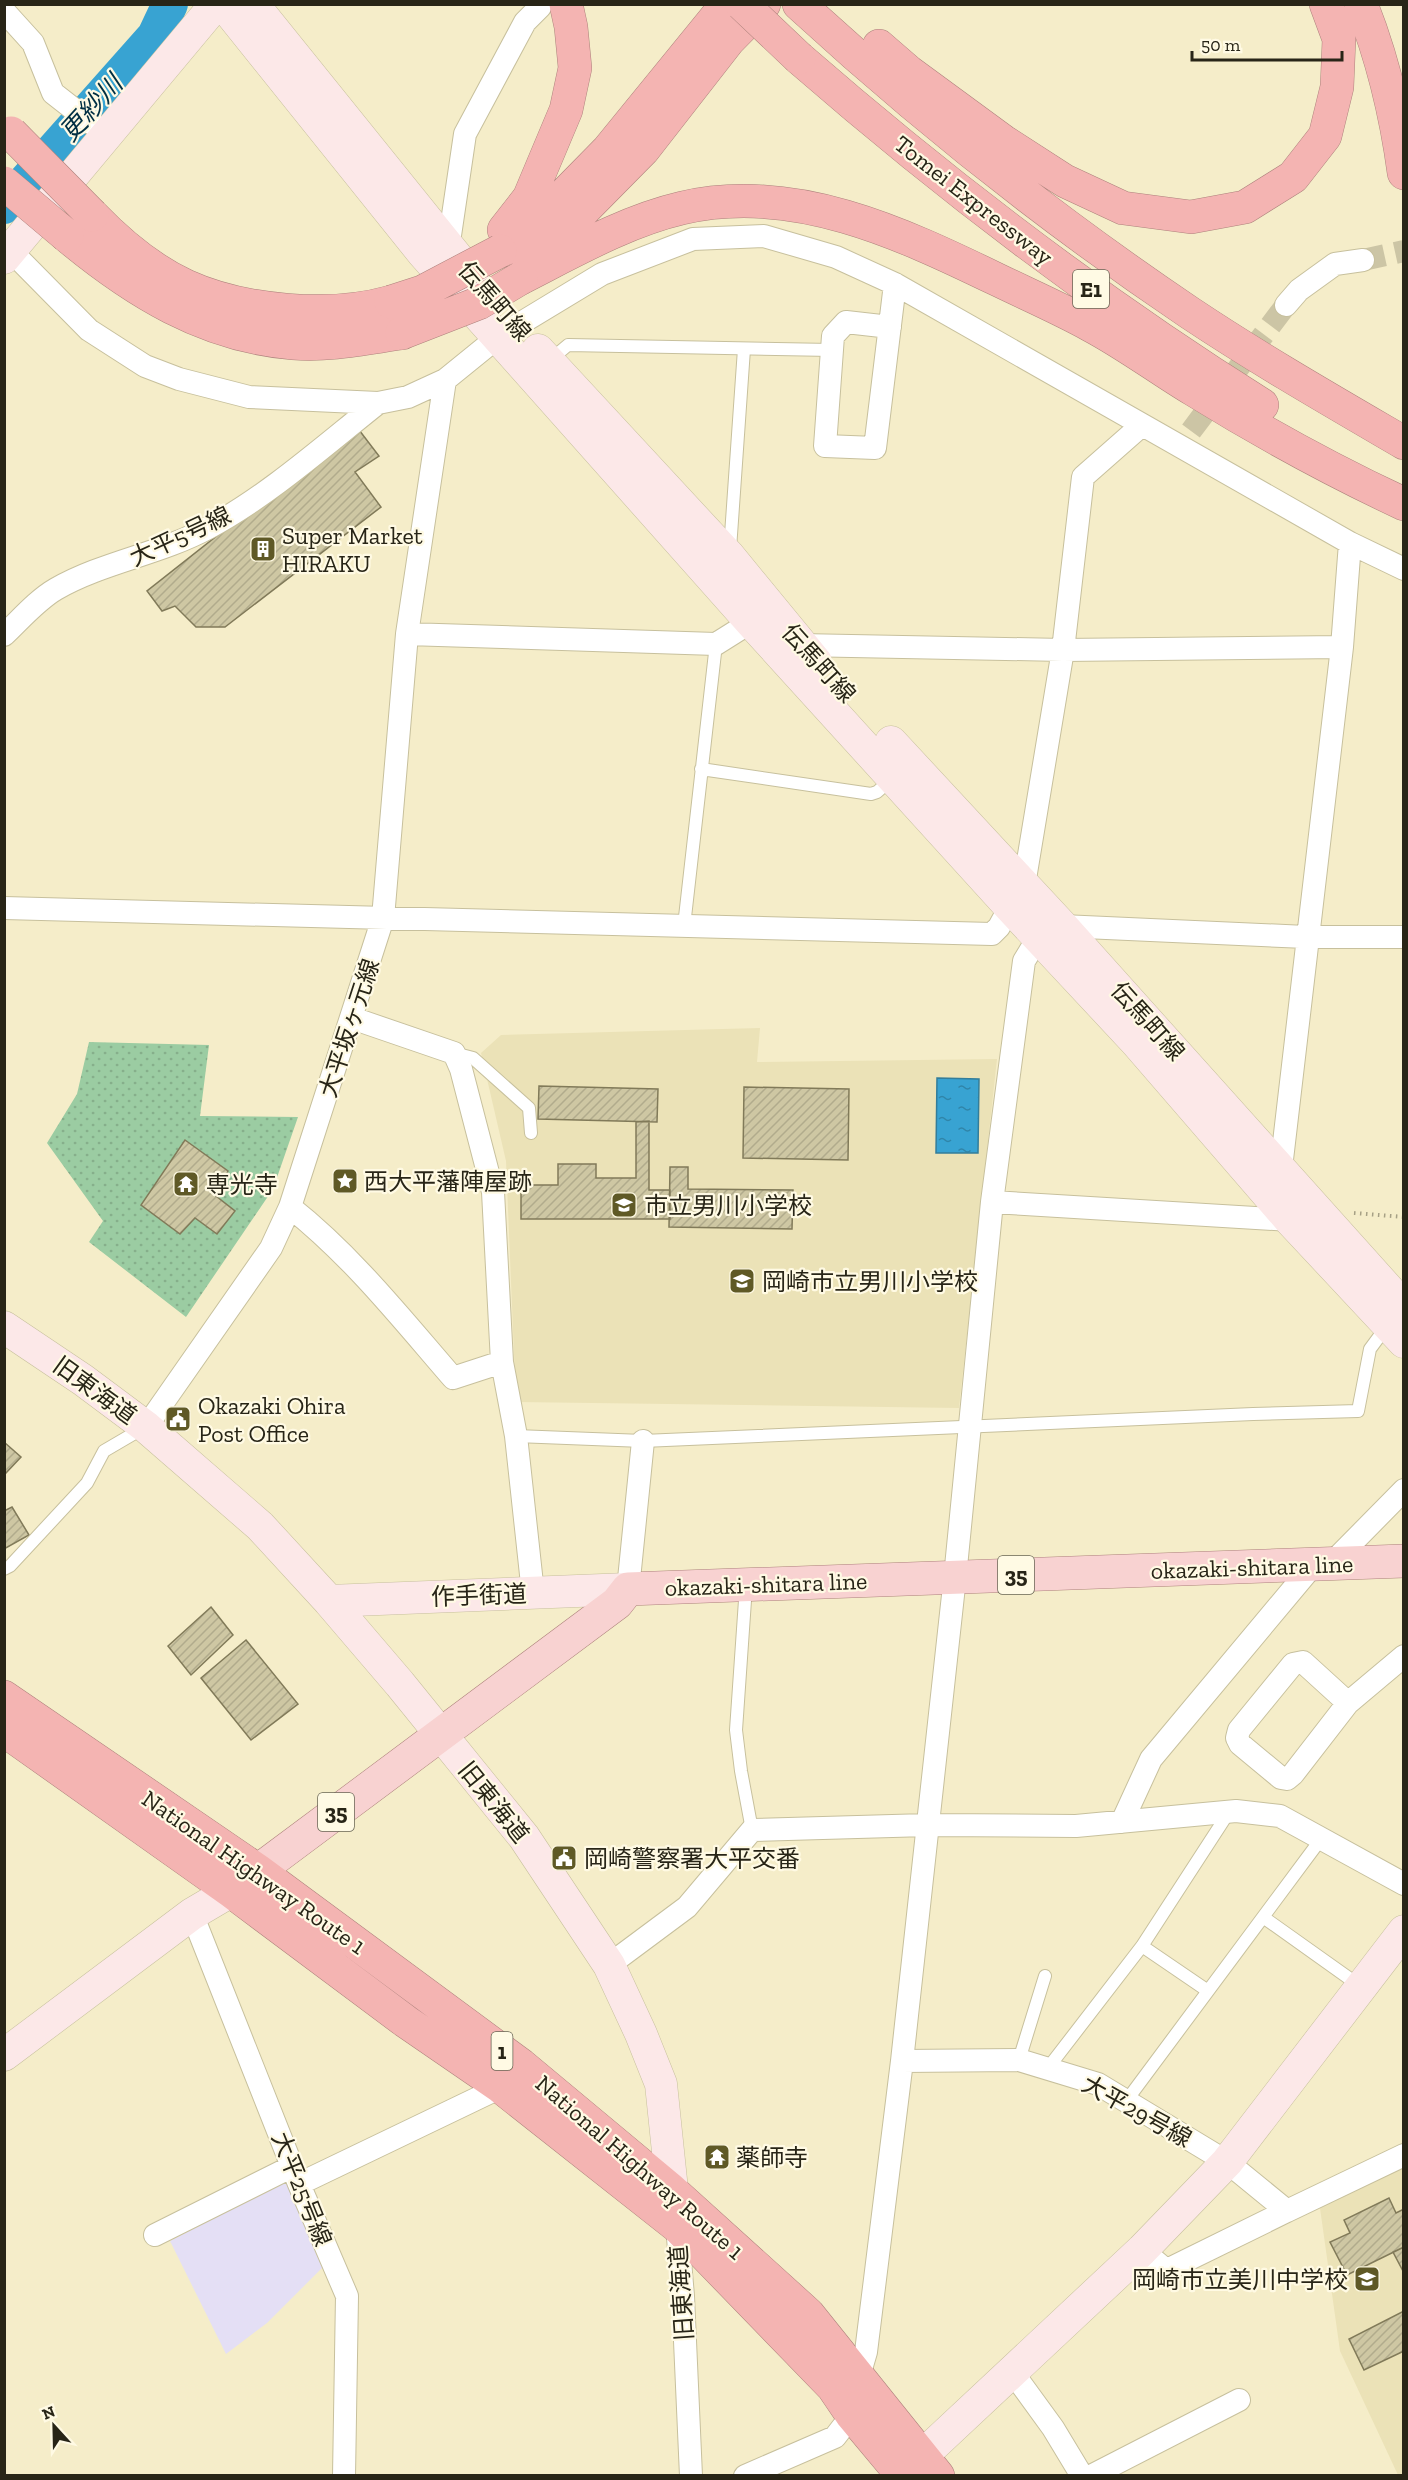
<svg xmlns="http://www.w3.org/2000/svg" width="1408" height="2480" viewBox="0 0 1408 2480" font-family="'Zilla Slab','Noto Sans JP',serif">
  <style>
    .commercial { fill: #e4dff5 }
    .built { fill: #ebe2b7 }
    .garden { fill: url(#garden-dots) }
    .water { fill: url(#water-ripples); stroke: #337d9a; stroke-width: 1.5 }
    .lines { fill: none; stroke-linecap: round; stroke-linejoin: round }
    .river { stroke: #38a3d2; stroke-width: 36 }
    .building { fill: url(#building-hatch); stroke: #817a59; stroke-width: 1.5 }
    .street-tunnel { stroke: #ccc5a5; stroke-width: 22; stroke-dasharray: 22 11; stroke-linecap: butt }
    .lane-casing { stroke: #c7c09d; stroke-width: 14 }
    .street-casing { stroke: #c7c09d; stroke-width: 24 }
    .secondary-casing { stroke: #c7c09d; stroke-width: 33 }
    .primary-casing { stroke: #ad827c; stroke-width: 34 }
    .highway-casing { stroke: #ad827c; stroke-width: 34 }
    .path { stroke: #a6a085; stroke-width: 4; stroke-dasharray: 1.5 4.5; stroke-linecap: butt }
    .lane { stroke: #fff; stroke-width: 12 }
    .street { stroke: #fff; stroke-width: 22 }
    .secondary { stroke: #fce8e8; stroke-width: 32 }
    .primary { stroke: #f8d2d1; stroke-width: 33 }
    .highway { stroke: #f4b4b2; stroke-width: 33 }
    .highway-bridge-casing { stroke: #ad827c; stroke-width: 34; stroke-linecap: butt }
    .highway-bridge { stroke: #f4b4b2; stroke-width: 33 }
    .labels { text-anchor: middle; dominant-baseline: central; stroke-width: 4.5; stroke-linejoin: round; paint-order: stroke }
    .shield { fill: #fffae4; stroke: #686554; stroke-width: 1.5 }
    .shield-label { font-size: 22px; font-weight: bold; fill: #282517 }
    .street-label { font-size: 24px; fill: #282517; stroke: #fffae4 }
    .poi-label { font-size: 24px; fill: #282517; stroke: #fffae4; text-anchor: start }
    .water-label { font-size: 26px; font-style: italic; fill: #002f43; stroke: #fffae4 }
  </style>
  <defs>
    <pattern id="garden-dots" width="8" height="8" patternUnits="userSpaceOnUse" patternTransform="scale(1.5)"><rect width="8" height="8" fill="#9bcca2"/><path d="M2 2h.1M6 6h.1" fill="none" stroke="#86af8b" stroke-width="1.8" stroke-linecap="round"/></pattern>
    <pattern id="water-ripples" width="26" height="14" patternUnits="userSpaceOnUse" patternTransform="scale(1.5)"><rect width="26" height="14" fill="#38a3d2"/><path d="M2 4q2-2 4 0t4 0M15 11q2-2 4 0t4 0" fill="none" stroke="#2f85a9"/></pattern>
    <pattern id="building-hatch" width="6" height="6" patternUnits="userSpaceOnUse" patternTransform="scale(1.5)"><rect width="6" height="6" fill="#cec7a3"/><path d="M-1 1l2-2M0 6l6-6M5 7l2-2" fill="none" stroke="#b1ab8c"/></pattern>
  </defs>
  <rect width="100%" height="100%" fill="#f5edc9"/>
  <!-- commercial -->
  <path class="commercial" d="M292,2177L323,2267L267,2323L226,2354L170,2241Z"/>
  <!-- built -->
  <path class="built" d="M760,1028L757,1062L997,1059L959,1408L516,1402L506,1161L481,1053L501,1035Z
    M1403,2166V2475H1398L1340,2351L1320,2208Z"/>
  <!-- garden -->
  <path class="garden" d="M89,1042L209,1045L200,1116L298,1117L273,1189L186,1317L89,1242L103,1221L47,1143L77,1094Z"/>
  <!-- water -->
  <path class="water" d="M937,1078L979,1079L978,1153H936Z"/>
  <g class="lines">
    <!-- river -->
    <path class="river" d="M4,206L155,36L170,4"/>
  </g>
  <!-- building -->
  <path class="building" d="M356,426L379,456L355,472L381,507L225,627H196L175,606L162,611L147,591Z
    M539,1086L658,1089L657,1122L538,1119Z
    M744,1087L849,1089L848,1160L743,1158Z
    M649,1121V1190H670V1219H521V1185H558V1164H596V1178H636V1122Z
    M185,1140L228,1171L216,1196L235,1211L217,1234L195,1218L180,1234L141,1205Z
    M670,1167H688V1189L793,1190L792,1229L669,1227Z
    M4,1442L21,1457L4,1475Z
    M12,1507L29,1535L4,1549V1511Z
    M211,1607L233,1635L191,1675L168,1646Z
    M246,1640L298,1704L251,1740L201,1678Z
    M1389,2198L1396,2213L1404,2209V2247L1347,2275L1330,2242L1350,2233L1344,2220Z
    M1404,2247V2273L1393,2252Z
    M1404,2311V2351L1364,2370L1349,2339Z"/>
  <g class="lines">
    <!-- street-tunnel -->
    <path class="street-tunnel" d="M1363,260L1404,251
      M1191,431L1286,305"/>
    <!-- lane casing -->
    <g class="lane-casing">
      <path id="lane" d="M549,361L568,345L832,350
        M730,549L744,349
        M701,769L871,794L877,792L893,778
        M684,926L716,644
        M454,1053L473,1058L529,1108L531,1133
        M516,1436L643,1441L1253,1414L1358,1411L1370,1349L1387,1326
        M4,1569L10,1566L87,1483L104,1451L145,1427
        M746,1586L736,1730L741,1771L752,1830
        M1263,1917L1360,1986
        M1142,1946L1208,1991
        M1019,2060L1045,1976
        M1048,2068L1142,1946L1229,1812
        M1127,2100L1321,1839"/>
    </g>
    <!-- street casing -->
    <g class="street-casing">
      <path id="street" d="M4,11L33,43L53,93L108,136
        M448,249L465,134L525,22L540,7
        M11,251L89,330L145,366L179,379L249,397L378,403L408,397L445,380L498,337L602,274L693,239L764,236L836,257L895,284L1350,543L1404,569
        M1286,305L1299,290L1335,264L1363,260
        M890,327L846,322L833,336L825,446L875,448L895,284
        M407,634L716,644L751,622
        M4,635C20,620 37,600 56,589C103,562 160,554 208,528C268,496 325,445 378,403
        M800,645L1063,650L1342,647
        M1024,885L1063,650L1083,477L1142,425
        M4,908L992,934L999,927L1010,907
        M1062,926L1306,937H1404
        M352,1018L454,1053L461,1069L493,1192L502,1362
        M1281,1168L1342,647L1350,543
        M992,1202L1290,1220
        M290,1207C352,1256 401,1318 453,1378L502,1362L516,1436L533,1593
        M146,1427L271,1248L290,1207L383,918L407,634L445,380
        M1331,1564L1404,1490
        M628,1589L643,1441
        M1348,1703L1303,1662L1293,1664L1239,1730L1237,1738L1240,1744L1281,1778L1287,1779L1293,1774L1348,1703L1404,1656
        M1122,1822L1151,1759L1314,1564
        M192,1914L299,2184L347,2296L344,2476
        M609,1965L687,1907L752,1830L927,1825L1076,1826L1236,1811L1280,1816L1404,1884
        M902,2061L1019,2060L1098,2084L1227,2162L1287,2211L1404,2155
        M299,2184L501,2087
        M677,2226L683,2296L691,2476
        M155,2235L293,2166
        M1142,2250L1161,2266L1169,2269L1287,2211
        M1013,2373L1053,2428L1082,2476
        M859,2376L866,2352L902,2061L955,1577L992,1202L1024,961L1038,938
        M745,2476L835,2437L852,2415
        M1091,2476L1239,2400"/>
    </g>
    <!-- secondary casing -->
    <g class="secondary-casing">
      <path id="secondary" d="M223,4L422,252L751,622L1010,907L1136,1042L1290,1220L1404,1342
        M253,4L473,277
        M4,258L216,4
        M538,350L729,556L816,662
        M891,742L1062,926L1404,1307
        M4,1327L83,1380L146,1427L260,1526L329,1601L400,1684L524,1837L609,1965L641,2034L661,2084L674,2209
        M329,1601L628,1589
        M4,2055L192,1914L231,1891
        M907,2476L922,2456L1142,2250L1227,2162L1404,1931"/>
    </g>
    <!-- primary casing -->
    <g class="primary-casing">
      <path id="primary" d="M235,1888L617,1603L628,1589L1404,1561"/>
    </g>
    <!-- highway casing -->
    <g class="highway-casing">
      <path id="highway" d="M799,4C922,117 1052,220 1190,313C1259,359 1332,401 1404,443
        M1361,4C1383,59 1396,114 1404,173
        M879,46L909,72L1003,141L1065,181L1123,208L1191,217L1245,207L1293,177L1325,136L1337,87L1339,39L1326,4
        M799,58C945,185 1098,302 1262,405
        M92,215C119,243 149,269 186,286C243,312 331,319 391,302
        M504,230L529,198L566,110L575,68L571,27L566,4
        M67,236C133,291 205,336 293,343C329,346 366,338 402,333
        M500,251L552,207L608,150L727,4
        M525,258L563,231L643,150L728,41L764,4
        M521,278C572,252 626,221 682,208C793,182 901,233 998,280C1029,295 1061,309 1090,325C1126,344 1159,369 1194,390C1262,432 1331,470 1404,504
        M4,1697L257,1870L521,2065L671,2190L808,2314L938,2476
        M4,1730L231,1891L405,2021L501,2087L677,2226L833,2387L852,2415L903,2476"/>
    </g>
    <!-- path -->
    <path class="path" d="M1354,1213L1404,1217"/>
    <!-- lane -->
    <use href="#lane" class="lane"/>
    <!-- street -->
    <use href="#street" class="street"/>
    <!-- secondary -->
    <use href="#secondary" class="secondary"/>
    <!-- primary -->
    <use href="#primary" class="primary"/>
    <!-- highway -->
    <use href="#highway" class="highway"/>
    <!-- highway-bridge casing -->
    <g class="highway-bridge-casing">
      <path id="highway-bridge" d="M742,4L799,58
        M11,133L92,215
        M4,183L67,236
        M391,302L422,292L500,251
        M402,333L479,303L521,278"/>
    </g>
    <!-- highway-bridge -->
    <use href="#highway-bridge" class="highway-bridge"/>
  </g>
  <!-- icons -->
  <defs>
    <g id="building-square" transform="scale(1.35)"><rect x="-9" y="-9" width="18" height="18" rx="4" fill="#5f5926" stroke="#fffae4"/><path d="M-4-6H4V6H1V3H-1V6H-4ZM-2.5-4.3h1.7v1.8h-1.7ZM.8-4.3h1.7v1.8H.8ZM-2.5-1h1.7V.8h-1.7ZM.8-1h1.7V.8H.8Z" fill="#fff"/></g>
    <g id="sight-square" transform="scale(1.35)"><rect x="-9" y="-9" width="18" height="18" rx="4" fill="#5f5926" stroke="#fffae4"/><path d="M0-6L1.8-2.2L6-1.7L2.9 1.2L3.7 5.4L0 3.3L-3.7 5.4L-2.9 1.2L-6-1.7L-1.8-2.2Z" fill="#fff"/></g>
    <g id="temple-square" transform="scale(1.35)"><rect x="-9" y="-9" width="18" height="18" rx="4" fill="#5f5926" stroke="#fffae4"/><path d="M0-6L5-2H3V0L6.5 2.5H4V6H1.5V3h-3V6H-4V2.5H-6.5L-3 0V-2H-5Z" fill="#fff"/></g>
    <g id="school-square" transform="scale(1.35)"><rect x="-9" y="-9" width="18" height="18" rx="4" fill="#5f5926" stroke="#fffae4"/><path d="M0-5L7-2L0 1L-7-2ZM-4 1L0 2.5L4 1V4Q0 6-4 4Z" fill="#fff"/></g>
    <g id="civic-square" transform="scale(1.35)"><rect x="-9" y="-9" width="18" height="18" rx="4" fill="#5f5926" stroke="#fffae4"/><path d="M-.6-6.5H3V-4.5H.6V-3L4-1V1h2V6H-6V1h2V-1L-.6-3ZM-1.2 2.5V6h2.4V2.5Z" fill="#fff"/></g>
  </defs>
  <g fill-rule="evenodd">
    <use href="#building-square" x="263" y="549"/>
    <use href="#sight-square" x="345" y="1181"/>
    <use href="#temple-square" x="186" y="1184"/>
    <use href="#school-square" x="624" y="1205"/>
    <use href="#school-square" x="742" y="1281"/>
    <use href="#civic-square" x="178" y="1419"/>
    <use href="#civic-square" x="564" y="1858"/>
    <use href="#temple-square" x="717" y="2157"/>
    <use href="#school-square" x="1367" y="2279"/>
  </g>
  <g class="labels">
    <!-- shield labels -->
    <g class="shield">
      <rect x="1073" y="270" width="36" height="38" rx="4.5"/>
      <rect x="998" y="1556" width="36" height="38" rx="4.5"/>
      <rect x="318" y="1793" width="36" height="38" rx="4.5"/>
      <rect x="491.5" y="2032" width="21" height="38" rx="4.5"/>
    </g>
    <g class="shield-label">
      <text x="1091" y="289">E1</text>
      <text x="1016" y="1575">35</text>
      <text x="336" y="1812">35</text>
      <text x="502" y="2051">1</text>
    </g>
    <!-- street labels -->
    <g class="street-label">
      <text transform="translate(974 200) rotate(38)">Tomei Expressway</text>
      <text transform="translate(495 301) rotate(49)">伝馬町線</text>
      <text transform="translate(180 536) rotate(-25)">大平5号線</text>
      <text transform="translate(819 663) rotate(48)">伝馬町線</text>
      <text transform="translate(1148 1021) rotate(48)">伝馬町線</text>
      <text transform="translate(349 1028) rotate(-72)">大平坂ヶ元線</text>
      <text transform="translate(95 1390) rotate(36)">旧東海道</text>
      <text transform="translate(1252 1567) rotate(-2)">okazaki-shitara line</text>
      <text transform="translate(766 1584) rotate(-2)">okazaki-shitara line</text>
      <text transform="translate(479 1595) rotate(-2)">作手街道</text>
      <text transform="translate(494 1802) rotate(51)">旧東海道</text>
      <text transform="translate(254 1872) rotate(35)">National Highway Route 1</text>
      <text transform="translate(1137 2111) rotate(29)">大平29号線</text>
      <text transform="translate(640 2167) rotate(41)">National Highway Route 1</text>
      <text transform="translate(302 2189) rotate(68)">大平25号線</text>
      <text transform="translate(681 2293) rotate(-94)">旧東海道</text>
    </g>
    <!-- poi labels -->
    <g class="poi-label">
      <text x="282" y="535">Super Market<tspan x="282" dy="28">HIRAKU</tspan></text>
      <text x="364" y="1181">西大平藩陣屋跡</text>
      <text x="206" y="1184">専光寺</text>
      <text x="644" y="1205">市立男川小学校</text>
      <text x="762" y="1281">岡崎市立男川小学校</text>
      <text x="198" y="1405">Okazaki Ohira<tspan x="198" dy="28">Post Office</tspan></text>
      <text x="584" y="1858">岡崎警察署大平交番</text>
      <text x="736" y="2157">薬師寺</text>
      <text x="1348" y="2279" text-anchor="end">岡崎市立美川中学校</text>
    </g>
    <!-- water labels -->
    <g class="water-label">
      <text transform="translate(91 108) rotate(-48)">更紗川</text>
    </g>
  </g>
  <!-- border -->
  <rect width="1408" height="2480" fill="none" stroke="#282517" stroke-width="12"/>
  <!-- north arrow -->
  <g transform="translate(54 2426) rotate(338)" stroke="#fffae4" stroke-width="4.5" paint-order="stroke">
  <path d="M0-4.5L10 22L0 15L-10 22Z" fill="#282517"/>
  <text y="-9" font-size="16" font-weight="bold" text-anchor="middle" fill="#282517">N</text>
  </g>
  <!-- scale -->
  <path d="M1192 51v9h150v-9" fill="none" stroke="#282517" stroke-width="3"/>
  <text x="1201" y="51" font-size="18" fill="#282517" stroke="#fffae4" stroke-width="4.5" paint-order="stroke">50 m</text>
</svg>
